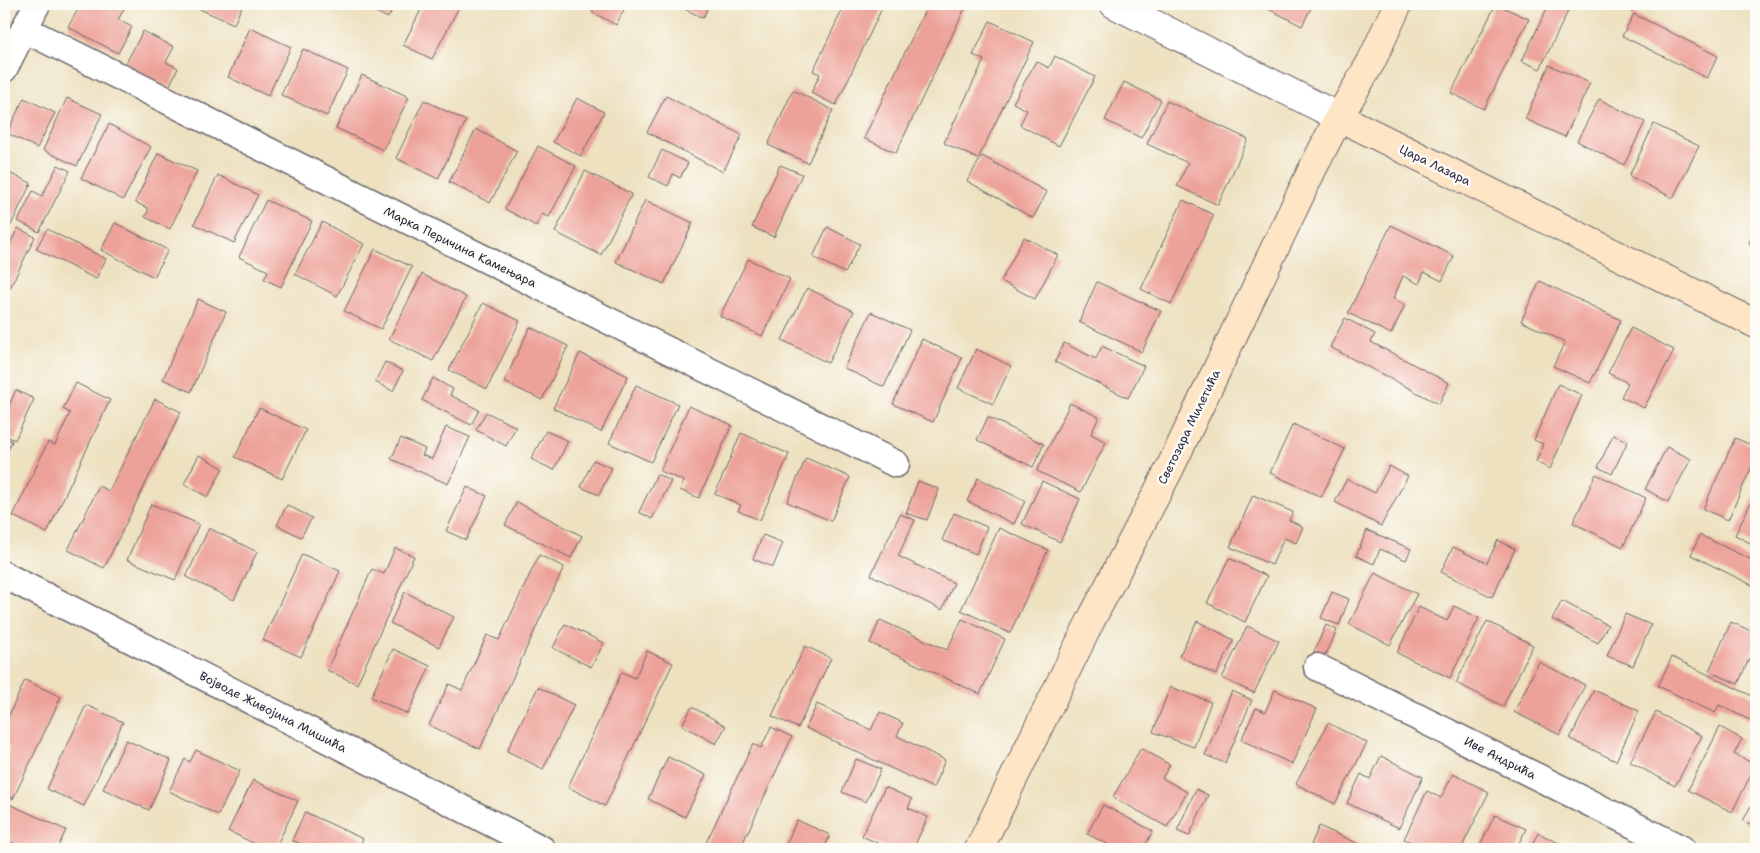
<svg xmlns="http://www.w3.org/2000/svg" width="1760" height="853" viewBox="0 0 1760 853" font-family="'Shantell Sans',sans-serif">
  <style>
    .building { fill: #eda299 }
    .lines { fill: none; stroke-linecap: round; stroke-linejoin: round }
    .minor-casing { stroke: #69656a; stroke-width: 29 }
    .tertiary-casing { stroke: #69656a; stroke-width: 30 }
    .secondary-casing { stroke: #69656a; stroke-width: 30 }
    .minor { stroke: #fff; stroke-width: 26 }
    .tertiary { stroke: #fff; stroke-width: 28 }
    .secondary { stroke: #fde5c5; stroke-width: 28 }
    .labels { text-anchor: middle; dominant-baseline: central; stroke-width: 5; stroke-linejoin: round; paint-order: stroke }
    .street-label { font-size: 12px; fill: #22223b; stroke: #fdfcf7 }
  </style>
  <rect width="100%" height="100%" fill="#fdfcf7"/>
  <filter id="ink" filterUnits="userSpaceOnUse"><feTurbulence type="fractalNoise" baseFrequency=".02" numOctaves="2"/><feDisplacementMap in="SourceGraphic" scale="10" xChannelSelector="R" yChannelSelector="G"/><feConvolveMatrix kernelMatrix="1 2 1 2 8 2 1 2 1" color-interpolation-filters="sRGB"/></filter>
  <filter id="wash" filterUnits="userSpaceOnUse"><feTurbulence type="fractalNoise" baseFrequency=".0096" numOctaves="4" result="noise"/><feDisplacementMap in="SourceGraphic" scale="20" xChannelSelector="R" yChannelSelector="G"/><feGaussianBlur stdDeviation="1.12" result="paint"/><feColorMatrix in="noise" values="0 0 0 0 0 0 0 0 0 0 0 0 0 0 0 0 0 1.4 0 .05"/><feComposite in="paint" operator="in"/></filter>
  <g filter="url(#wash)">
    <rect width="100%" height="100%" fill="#ede1c0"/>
    <g id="blocks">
      <!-- building -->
      <path class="building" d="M81,4L126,5L118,20L132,27L118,53L68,27Z
        M188,4H243L234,24Z
        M367,4H395L388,18L366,7Z
        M424,4H453L459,7L432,59L403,45Z
        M596,4H627L616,25L592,12Z
        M684,4H709L703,18L683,8Z
        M845,4H884L836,105L811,93L820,74L813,71Z
        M928,4H967L896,153L864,138Z
        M1259,4H1313L1302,26Z
        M1496,4L1529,19L1484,109L1451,93Z
        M1549,4L1571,5L1540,69L1522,61Z
        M1616,4H1636L1632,12Z
        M1634,14L1718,56L1707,78L1622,36Z
        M990,21L1034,42L978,159L944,143L984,60L973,55Z
        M250,28L291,47L268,96L228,77Z
        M143,31L174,47L166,62L178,68L169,87L125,65Z
        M303,49L348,70L327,116L281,95Z
        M1055,56L1095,77L1059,146L1020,125L1027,110L1013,103L1036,61L1049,68Z
        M1549,65L1590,83L1565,137L1525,119Z
        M362,75L409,97L383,150L336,128Z
        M1124,82L1161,100L1141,138L1105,120Z
        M793,90L833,110L808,163L768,145Z
        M666,96L742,135L723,172L647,132Z
        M24,98L55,113L37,148L7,133Z
        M67,98L102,114L77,166L43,150Z
        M577,98L604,112L581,156L553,142Z
        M1599,99L1645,122L1624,165L1577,141Z
        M424,100L466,121L438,179L396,158Z
        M1167,101L1248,139L1218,205L1177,186L1188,163L1147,144Z
        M109,124L151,147L123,200L81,178Z
        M1654,124L1699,146L1673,198L1629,176Z
        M476,129L517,151L490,203L449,182Z
        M538,146L576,166L549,217L542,214L536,226L505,209Z
        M662,150L688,163L680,178L673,174L668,186L649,177Z
        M158,153L197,171L170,229L145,217L149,209L135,202Z
        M982,156L1047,192L1033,218L967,181Z
        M58,165L70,171L39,232L18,221L33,191L42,196Z
        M780,165L802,174L774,237L752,227Z
        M4,171L31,183L11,225L4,221Z
        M585,171L632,194L601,255L555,232Z
        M218,175L258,195L234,243L194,224Z
        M266,200L312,221L281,287L264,279L268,271L239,257Z
        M645,200L693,223L664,284L616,262Z
        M1183,200L1214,215L1171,304L1141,289Z
        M322,222L364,244L337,296L295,274Z
        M115,223L168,250L154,277L101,250Z
        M1391,225L1454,256L1442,281L1424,272L1419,284L1403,276L1393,299L1405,305L1391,334L1348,313Z
        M827,227L860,244L845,273L813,257Z
        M18,228L35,237L10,288L4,284V255Z
        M1756,228V246L1749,243Z
        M47,229L106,259L96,279L36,249Z
        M1024,237L1058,255L1035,299L1001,281Z
        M375,249L412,267L381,329L344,311Z
        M748,259L790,279L762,336L720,316Z
        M422,274L466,297L433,361L389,339Z
        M1540,281L1621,320L1590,383L1553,366L1565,342L1521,321Z
        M1097,282L1161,311L1142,352L1079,322Z
        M807,288L854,311L828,363L782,340Z
        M198,299L226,312L191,392L163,379Z
        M483,303L520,321L487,389L449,370Z
        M871,312L910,330L884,387L844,368Z
        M1345,318L1375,334L1371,342L1449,383L1439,404L1330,347Z
        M530,327L568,346L542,400L504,382Z
        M1631,328L1674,350L1644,408L1621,397L1628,383L1608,373Z
        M922,339L962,358L933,422L893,404Z
        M1064,343L1096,359L1102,346L1144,366L1128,398L1055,362Z
        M976,349L1011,366L993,404L958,388Z
        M580,353L628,376L601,432L553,408Z
        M385,362L403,371L393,391L375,382Z
        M433,378L453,389L450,395L479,410L471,425L422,400Z
        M76,383L110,400L47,533L13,516L48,442L55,445L70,413L63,409Z
        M1558,384L1582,395L1550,469L1536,462L1543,444L1534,440Z
        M636,385L678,404L651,462L609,443Z
        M16,390L34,399L15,440L4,435V417Z
        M155,399L181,412L104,568L68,550L99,486L109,491Z
        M1070,403L1099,417L1091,434L1106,442L1081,492L1037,471Z
        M689,406L732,425L699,498L680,490L684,481L660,471Z
        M259,408L306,430L282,479L235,457Z
        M486,412L516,427L506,446L476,430Z
        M988,417L1044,444L1033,467L977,440Z
        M1293,424L1345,449L1321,497L1270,473Z
        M446,427L470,437L448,484L391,459L401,438L425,449L422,455L432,459Z
        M546,431L568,441L554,470L531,459Z
        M741,433L789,454L760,520L738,511L741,505L715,494Z
        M1613,435L1628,441L1612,474L1598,467Z
        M4,437L12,441L4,460Z
        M1735,438L1756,447V457L1728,520L1703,509Z
        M1667,447L1691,459L1668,502L1645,489Z
        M199,455L223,468L208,497L184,484Z
        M806,458L850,477L831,521L787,502Z
        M593,460L612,468L599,495L581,487Z
        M1389,466L1408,476L1381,526L1335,502L1347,479L1375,493Z
        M657,474L671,481L652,519L639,512Z
        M1596,474L1646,498L1623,547L1573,523Z
        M978,478L1025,501L1014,524L967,501Z
        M918,481L939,489L927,520L906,513Z
        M1042,481L1080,499L1060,542L1022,524Z
        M467,487L487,496L466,540L446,531Z
        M1756,492V546L1735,535Z
        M1253,495L1293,512L1289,520L1303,527L1296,543L1284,538L1272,565L1230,547Z
        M517,502L582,536L571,558L505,525Z
        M151,504L199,524L175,580L127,560Z
        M287,505L312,518L301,537L277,525Z
        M954,513L987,527L976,554L942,540Z
        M900,514L915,520L898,556L954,583L942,610L871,575Z
        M209,528L257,552L234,600L186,577Z
        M999,528L1048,550L1010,633L961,610Z
        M1367,530L1411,549L1406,560L1380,549L1374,564L1356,556Z
        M763,535L783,543L773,567L753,559Z
        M1700,535L1756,562V587L1691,555Z
        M1498,540L1515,549L1492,597L1441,572L1453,547L1487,563Z
        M395,548L414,556L357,684L327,670L372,569L384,574Z
        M302,554L340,571L301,657L263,640Z
        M539,555L564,567L480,749L429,725L449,684L462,690L487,635L499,640Z
        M1229,558L1267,576L1245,622L1207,603Z
        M1375,573L1417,594L1390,645L1349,624Z
        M405,592L454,617L439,647L390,623Z
        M1332,592L1349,599L1339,625L1321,618Z
        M1562,601L1608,625L1598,643L1552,619Z
        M1454,606L1479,618L1450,678L1397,653L1419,607L1447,621Z
        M1625,614L1651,625L1633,666L1607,656Z
        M962,619L1005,639L980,694L870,643L880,620L947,650Z
        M1197,621L1234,640L1216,675L1179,656Z
        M1487,621L1533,645L1503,706L1456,683Z
        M1731,622L1756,633V643L1738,684L1709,671Z
        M565,624L604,643L591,667L553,648Z
        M1326,625L1337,630L1324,659L1313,654Z
        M1247,626L1279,641L1254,693L1222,678Z
        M805,646L831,658L798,728L772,716Z
        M393,649L430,666L408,714L371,697Z
        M647,651L673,663L605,806L568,787L622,672L635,678Z
        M1672,657L1756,698V723L1719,705L1715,713L1658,686Z
        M1539,662L1585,685L1560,735L1514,712Z
        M25,680L61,697L13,799L4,794V761L10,747L4,744V726Z
        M538,687L574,705L543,769L507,751Z
        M1170,687L1211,702L1194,747L1153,732Z
        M1275,690L1317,709L1292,764L1241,740L1256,708L1265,712Z
        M1594,690L1639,711L1616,761L1570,739Z
        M1232,691L1252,700L1225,763L1205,755Z
        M817,704L871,730L880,712L903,723L897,736L945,760L933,788L806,728Z
        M86,705L123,722L84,806L47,789Z
        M692,707L726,726L716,744L682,725Z
        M1656,712L1702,736L1675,786L1630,762Z
        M1328,723L1367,743L1335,804L1296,784Z
        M771,727L792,737L740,849H703L753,744L761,748Z
        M1720,727L1742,739L1734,754L1756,765L1732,812L1688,790Z
        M126,740L171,760L149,810L103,789Z
        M1141,748L1170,765L1162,778L1187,792L1167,827L1113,797Z
        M196,750L240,771L218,815L169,791L185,759L190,762Z
        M1381,756L1423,777L1399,828L1347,803L1361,774L1370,779Z
        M668,757L706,775L685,817L648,799Z
        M856,759L881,769L866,802L842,792Z
        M1453,774L1489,792L1461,849H1426L1404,839L1427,791L1441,798Z
        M253,780L298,801L275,849H266L228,831Z
        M885,787L912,799L908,808L928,817L913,849H890L862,836Z
        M1196,789L1208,795L1189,836L1177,831Z
        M1756,796V828L1743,821Z
        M9,804L66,830L57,849H26L4,839V815Z
        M1103,805L1153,831L1143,849H1117L1087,834Z
        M305,812L363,839L358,849H309V848L292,840Z
        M1495,815L1526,829L1516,849H1478Z
        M797,820L830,835L824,849H784Z
        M1319,826L1370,849H1320L1311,845Z
        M1538,833L1571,849H1530Z"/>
    </g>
  </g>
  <g filter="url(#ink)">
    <use href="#blocks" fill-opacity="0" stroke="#69656a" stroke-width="1"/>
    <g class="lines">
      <!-- minor casing -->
      <g class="minor-casing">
        <path id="minor" d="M24,29L896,464
          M4,69L37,4
          M4,575L542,849
          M1317,667L1682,849"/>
      </g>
      <!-- tertiary casing -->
      <g class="tertiary-casing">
        <path id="tertiary" d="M1114,4L1339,117"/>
      </g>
      <!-- secondary casing -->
      <g class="secondary-casing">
        <path id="secondary" d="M1339,117L1756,324
          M979,849L1091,620L1169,470L1312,170L1339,117L1371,62L1398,4"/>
      </g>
      <!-- minor -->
      <use href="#minor" class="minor"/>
      <!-- tertiary -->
      <use href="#tertiary" class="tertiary"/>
      <!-- secondary -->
      <use href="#secondary" class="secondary"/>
    </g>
  </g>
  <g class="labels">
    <!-- street labels -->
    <g class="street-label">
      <text transform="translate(1435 165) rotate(26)">Цара Лазара</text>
      <text transform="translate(460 247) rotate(26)">Марка Перичина Камењара</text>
      <text transform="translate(1189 427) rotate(-64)">Светозара Милетића</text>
      <text transform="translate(273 712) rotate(27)">Војводе Живојина Мишића</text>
      <text transform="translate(1500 758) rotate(27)">Иве Андрића</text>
    </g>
  </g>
  <!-- margin -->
  <rect width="1760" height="853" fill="none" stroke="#fdfcf7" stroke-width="20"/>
</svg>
